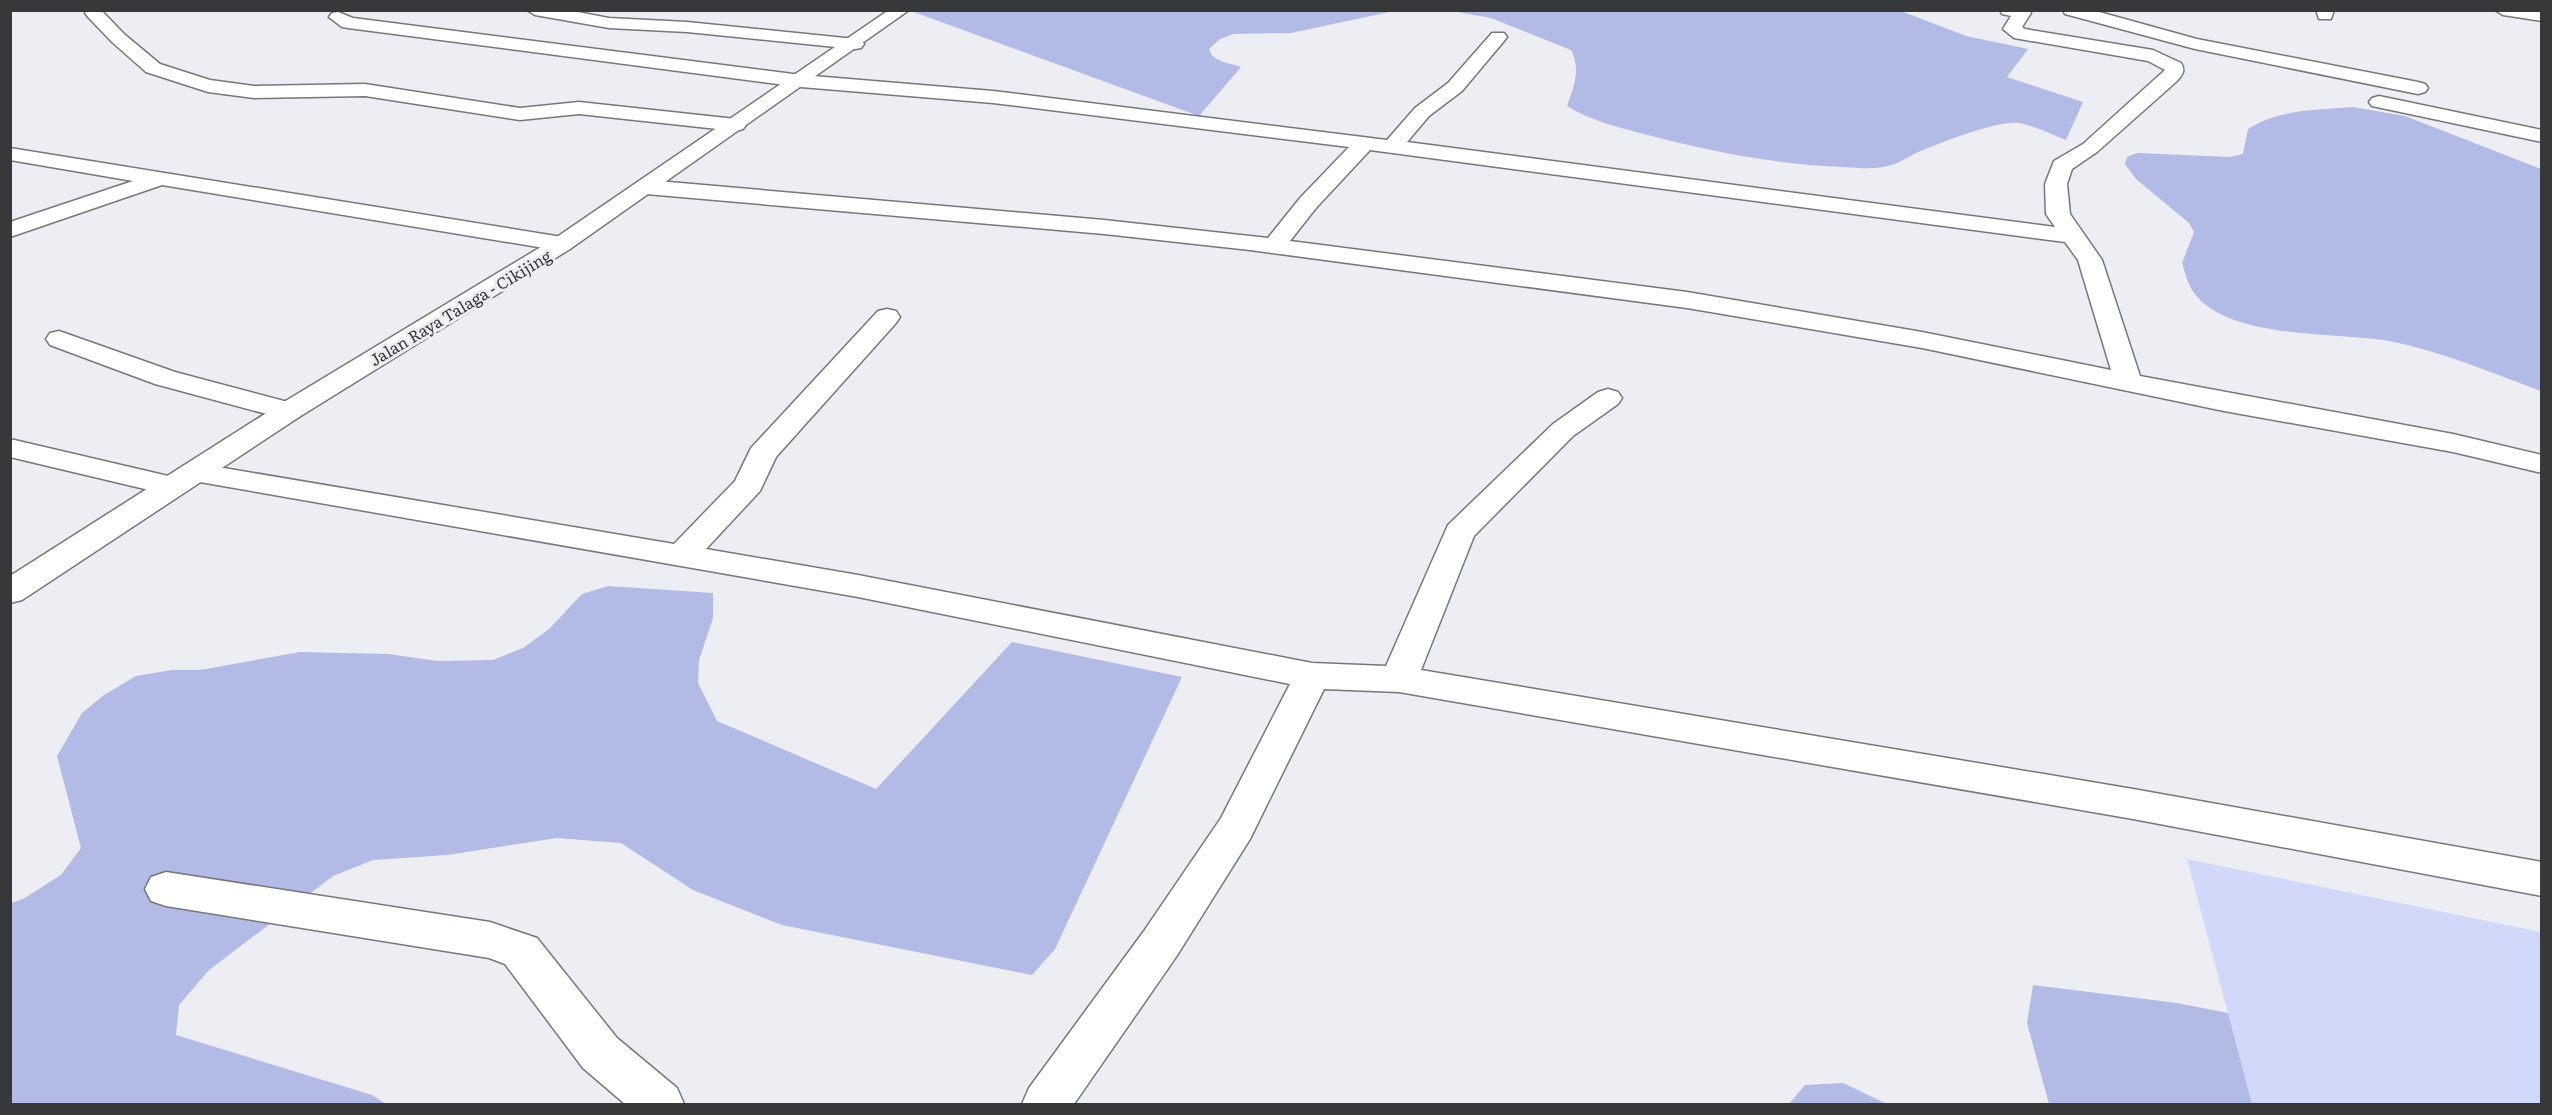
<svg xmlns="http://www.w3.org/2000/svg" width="2552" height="1115" viewBox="0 0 2552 1115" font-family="Literata,serif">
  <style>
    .green { fill: #d2d8fa }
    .forest { fill: #b2bae6 }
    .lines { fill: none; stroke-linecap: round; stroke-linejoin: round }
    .minor-casing { stroke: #76777b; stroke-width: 3 }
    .major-casing { stroke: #76777b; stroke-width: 3 }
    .minor { fill: #fff; fill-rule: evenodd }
    .major { fill: #fff; fill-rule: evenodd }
    .labels { text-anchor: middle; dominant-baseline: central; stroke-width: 6; stroke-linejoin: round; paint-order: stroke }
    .far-street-label { font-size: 16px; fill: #373839; stroke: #edeef3 }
  </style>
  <rect width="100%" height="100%" fill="#edeef3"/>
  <!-- green -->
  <path class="green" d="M2187,859L2541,932V1104H2252Z"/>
  <!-- forest -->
  <path class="forest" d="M911,11H1394L1291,33L1233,34L1220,39L1209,49C1212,62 1230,63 1241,67L1199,116Z
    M1452,11H1901L1966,36L2028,49L2007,77L2083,102L2066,140C2051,134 2035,126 2019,123C1998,120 1945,141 1923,150C1912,154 1902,162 1891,165C1876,170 1860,168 1845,167C1777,165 1709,151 1644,134C1618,127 1591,121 1567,106C1574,86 1581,69 1571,50L1491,18Z
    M2353,107L2405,116L2541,169V391C2492,373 2441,351 2389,341C2337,332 2229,340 2194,293C2188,285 2185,272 2182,263L2194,232L2189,223L2136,179L2125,164L2127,157L2137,153L2230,157L2243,154L2248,129C2279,109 2317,110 2353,107Z
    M608,586L713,593V618L699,660L698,683L717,721L876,789L1012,642L1182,677L1055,949L1032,975L782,925L693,890L621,843L557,838L447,855L373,860L333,876L209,970L179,1005L176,1035L372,1095L386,1104H11V903L23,899L61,875L81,848L57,756L82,713L104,695L136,676L172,670H200L300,652L388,654L438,661L493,660L523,648L549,629L582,594Z
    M2033,985L2177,1003L2228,1013L2252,1104H2049L2027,1023Z
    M1843,1083L1887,1104H1789L1805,1085Z"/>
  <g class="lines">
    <!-- minor casing -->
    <g class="minor-casing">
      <path id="minor" d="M87,10H101L124,34L160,64L210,80L254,86L365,84L520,108L579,102L736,119L743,121L746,125L743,129L736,131L579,114L520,120L365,96L254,98L208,92L146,72L112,42L88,17L85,13Z
        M527,10H567L609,18L687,22L855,39L861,40L864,44L861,48L855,49L687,32L609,28L535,15Z
        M2000,10H2029L2031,13L2022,27L2025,29L2153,50L2181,63C2186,71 2182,75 2177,81L2097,152L2072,169L2067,184L2070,214L2102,260L2140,376L2453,434L2542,455V473L2453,452L2224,411L1922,348L1687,308L1250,250L1104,234L646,194L638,192L635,187L638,182L646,180L1104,220L1268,238L1300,198L1349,147L993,103L801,87L348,28L342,27L329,17L332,13L338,12L353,18L801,75L993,91L1387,140L1415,108L1448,83L1492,33H1504L1507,37L1504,41L1462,91L1429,116L1407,142L2055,227L2046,214L2045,184L2054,161L2083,144L2165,70L2148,61L2014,38L2003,29L2011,16L2002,14ZM1370,150L2065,242L2078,260L2111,370L1922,332L1687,292L1290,241L1316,208Z
        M2063,10H2092L2197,39L2418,82L2425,84L2428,88L2425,92L2418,94L2195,49L2065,14Z
        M2316,10H2334L2331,19H2319Z
        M2495,10L2542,11V21L2503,15Z
        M2379,96L2542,130V142L2372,106L2369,102L2372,98Z
        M10,148L562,237L570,239L574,244L570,249L562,251L162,185L10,237V222L133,181L10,160Z
        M887,309L896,311L900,317L896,323L776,457L760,491L706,549L858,575L1312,663L1386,666L1448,525L1553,424L1598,392L1608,389L1618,392L1622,398L1618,404L1573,436L1474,536L1421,670L2133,789L2542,862V896L2133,819L1399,692L1324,689L1250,839L1176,957L1074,1104H1022L1029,1088L1144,931L1221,818L1290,684L858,597L194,481L183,478L179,472L183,466L194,463L674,544L735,481L751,448L878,311Z
        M59,331L175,372L299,405L303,411L299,417L289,420L155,384L50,345L46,339L50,333Z
        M10,439L181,479L185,486L181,493L170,495L10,457Z
        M166,872L490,922L537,938L617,1038L677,1088L684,1104H625L583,1068L505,964L489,958L166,906L151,901L145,889L151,877Z"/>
    </g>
    <!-- major casing -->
    <g class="major-casing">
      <path id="major" d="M889,10H909L570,249L299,417L22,600L10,603V576L279,405L554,239Z"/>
    </g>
    <!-- minor -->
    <use href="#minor" class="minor"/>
    <!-- major -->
    <use href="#major" class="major"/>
  </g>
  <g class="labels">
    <!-- far-street labels -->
    <g class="far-street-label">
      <text transform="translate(460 307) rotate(-31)">Jalan Raya Talaga - Cikijing</text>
    </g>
  </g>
  <!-- border -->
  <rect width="2552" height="1115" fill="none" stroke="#373839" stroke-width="24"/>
</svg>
